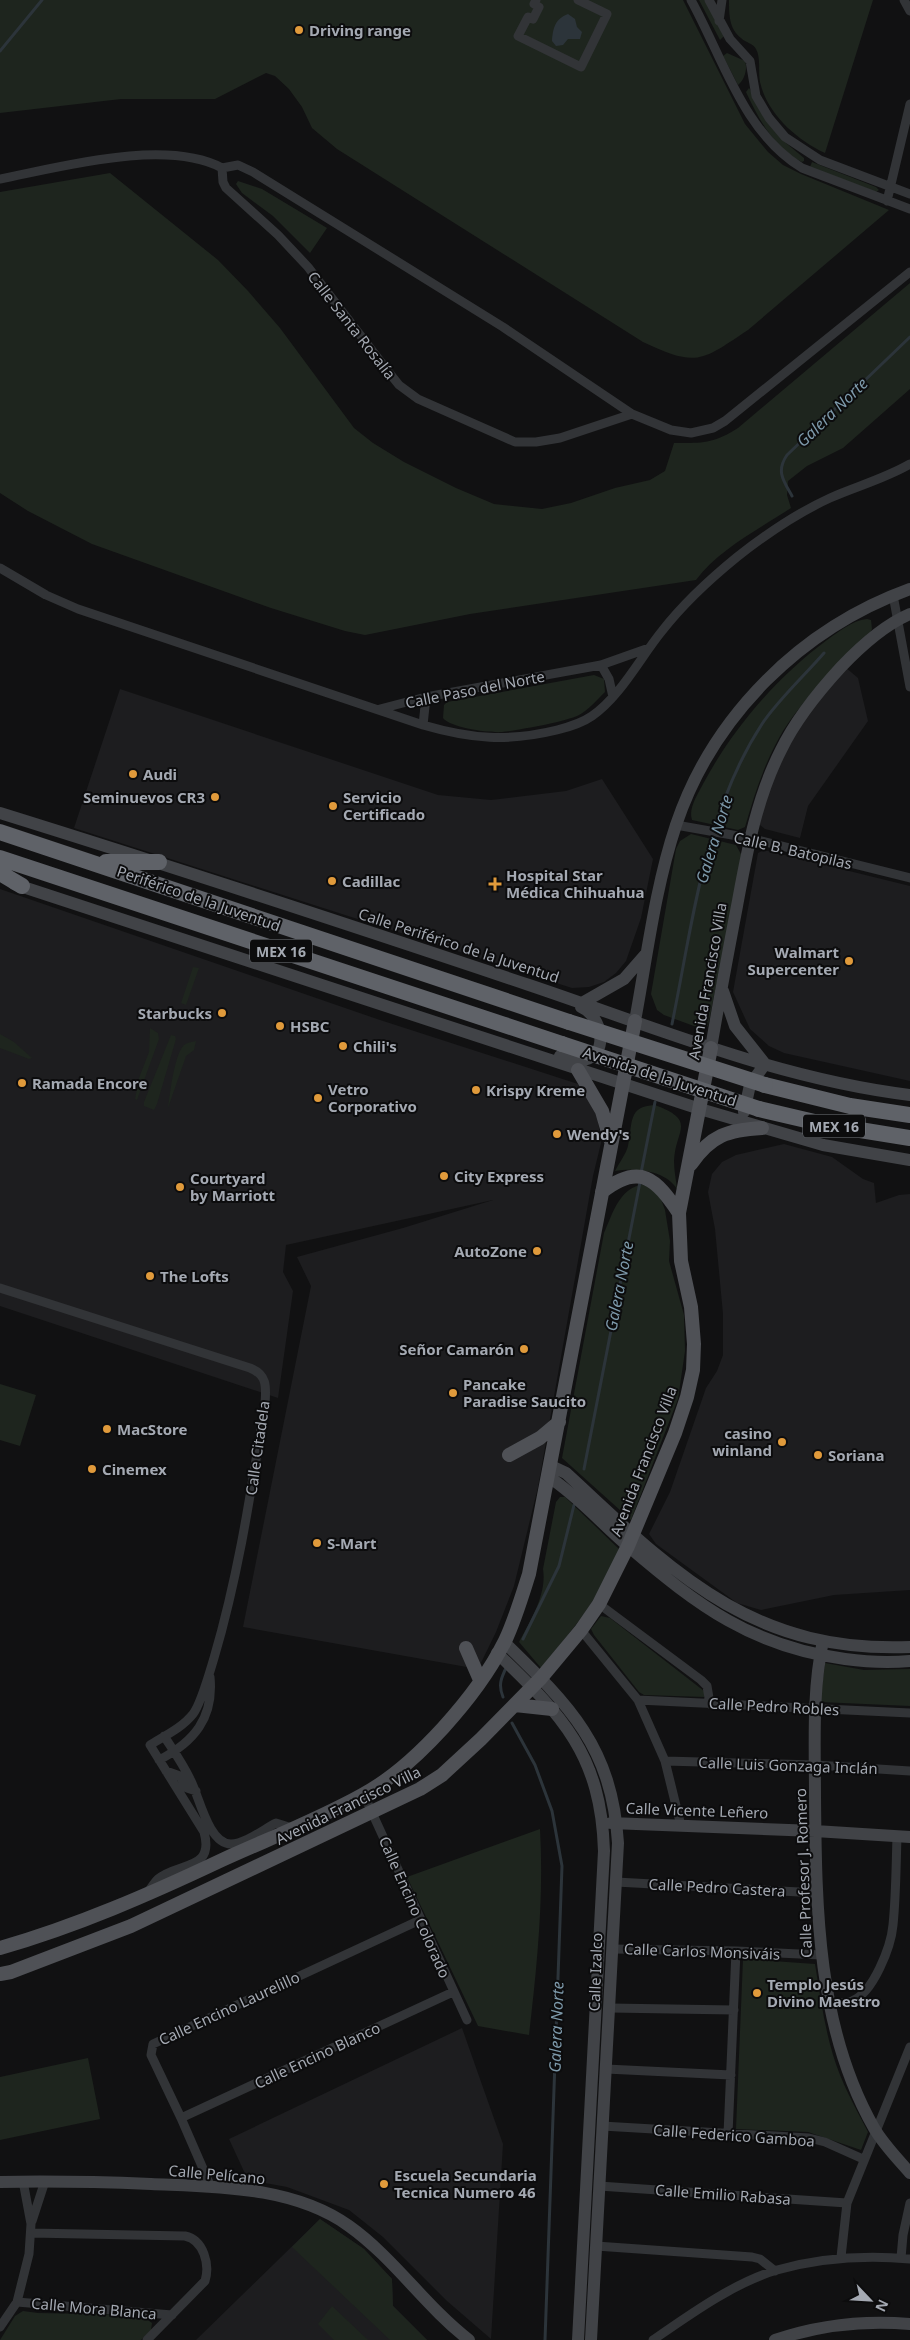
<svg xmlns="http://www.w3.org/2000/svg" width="910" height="2340" viewBox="0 0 910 2340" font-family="'Noto Sans',sans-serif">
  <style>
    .built { fill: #1d1d1f }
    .green { fill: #1e251e }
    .water { fill: #2c343a }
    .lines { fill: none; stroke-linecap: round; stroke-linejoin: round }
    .stream { stroke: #2c343a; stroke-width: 3 }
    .street { stroke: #323437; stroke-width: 9 }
    .secondary { stroke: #414347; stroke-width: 12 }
    .primary { stroke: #4f5156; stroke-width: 14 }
    .highway { stroke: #5f6268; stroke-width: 16 }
    .highway-bridge { stroke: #5f6268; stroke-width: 16 }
    .poi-dot { fill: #e09a3b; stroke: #0c0c0d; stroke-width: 2 }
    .labels { text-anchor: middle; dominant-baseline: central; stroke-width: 4; stroke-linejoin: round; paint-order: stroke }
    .shield { fill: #0c0c0d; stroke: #767a80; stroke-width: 1 }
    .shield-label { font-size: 14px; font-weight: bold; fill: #a4a9b2 }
    .poi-label { font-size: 15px; font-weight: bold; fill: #a4a9b2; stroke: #0c0c0d; text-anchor: start }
    .street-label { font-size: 15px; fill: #a4a9b2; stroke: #0c0c0d }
    .water-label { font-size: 16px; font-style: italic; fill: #7d99aa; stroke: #0c0c0d }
  </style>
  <rect width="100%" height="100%" fill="#111112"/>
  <!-- built -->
  <path class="built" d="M845,667L858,678L868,721L808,806L800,838L765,829L760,825V818L777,766L815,702Z
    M120,689L438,795L491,800L566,791L602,779L653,859L641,918L626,961L616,973L604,982L589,987L572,988L74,828Z
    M764,850L910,886V1081L784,1053L769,1046L750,1029L733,992L758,853Z
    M0,889L377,1019L578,1084L597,1113L601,1143L593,1176L538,1487L514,1586L496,1632L478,1669L243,1627L311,1286L297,1257L403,1228L493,1200L286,1245L283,1272L293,1291L278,1398L0,1306Z
    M784,1144L832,1157L863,1179L874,1183L876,1203L899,1195L910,1194V1590L834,1595L761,1610L737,1603L656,1544L649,1534L670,1492L706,1388L717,1371L723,1355V1314L715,1229L708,1192L712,1174L722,1162L736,1155Z
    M462,2028L503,2144L491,2339L447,2301L383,2237L349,2210L287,2187L248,2180L229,2139Z
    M320,2219L364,2249L392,2279L393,2306L427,2340H196Z"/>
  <!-- green -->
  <path class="green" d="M0,0H683L745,124L768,152L783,165L801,174L889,210L748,330C700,362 697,367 643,342L337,149L312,128L302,107L289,89L275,76L266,73L215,99H121L0,113Z
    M699,0H706L724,36L720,40Z
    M729,0H873L825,153C797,140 767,114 760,82C758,71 761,58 756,49C753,43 746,43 741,38C729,29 729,14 729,0Z
    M727,53L745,61C748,69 744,81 738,85L723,56Z
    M749,88L786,143L804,158V161L802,162C775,150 758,118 746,92Z
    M812,162L876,187L879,190L876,192L810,167Z
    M110,173L218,260L248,291L280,328L354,428L373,443L404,462L456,488L494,504L542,509L571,503L615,488L650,480L665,471L674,443C702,443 713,444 738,428L910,283V389L843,448L807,466L788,481L787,495L791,508C759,529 719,549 696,580L470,614L365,635L345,631L271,608L92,544L28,511L0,493V192Z
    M238,181L262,189L327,228L310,253L273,216L242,193L236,184Z
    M867,619L871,620L872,629L869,635C838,667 801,699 779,738C763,767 754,796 745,827L738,830L692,820C688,808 698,794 703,784C733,728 776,678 827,640C840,631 851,621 867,619Z
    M594,675L604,679L605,692C597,700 588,710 579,715C565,722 519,730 502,732C489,733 451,728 443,718L444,705L447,702Z
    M691,834L736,845L742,856L708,1026L702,1029L664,1015L657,1010L651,994L676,849L680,841Z
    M193,967L199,968L186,1005L181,1003Z
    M150,1028L158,1033L159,1039L137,1100L135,1099L139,1078L149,1052Z
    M0,1034L14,1042L32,1058L29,1059L0,1048Z
    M171,1035L175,1036L176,1039L157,1104L154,1110L144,1106V1102Z
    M196,1041L194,1050L186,1056L184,1062L168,1108C170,1094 174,1055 184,1045C188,1042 192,1042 196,1041Z
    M655,1105C698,1121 675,1130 674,1161C674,1170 676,1180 677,1189C665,1170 635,1168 615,1171C619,1163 626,1154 628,1146C633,1124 627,1106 655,1105Z
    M644,1184L659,1194L665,1210L670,1241L669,1261L684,1315L685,1351L678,1399L631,1520L562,1458L604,1233C613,1213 619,1188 644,1184Z
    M0,1384L36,1395L20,1446L0,1440Z
    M560,1497H565L619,1549C607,1590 568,1635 541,1668L519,1642C531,1620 547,1594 543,1569L556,1502Z
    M601,1616L610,1618L704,1691V1697L644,1695L639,1692L594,1635L591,1629Z
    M825,1663L864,1670L910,1669V1706L820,1702Z
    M540,1829C544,1898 537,1966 529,2035L478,2026L407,1877Z
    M743,1959L815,1964C820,1994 824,2025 833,2055C841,2082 855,2107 868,2132L861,2150L808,2132L736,2129Z
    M88,2058L100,2119L0,2140V2077Z
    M320,2219L364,2249L392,2279L393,2306L427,2340H390L292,2247Z
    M332,2306L368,2340H334L318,2324Z
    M23,2311L38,2313L141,2315L152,2323L151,2330L141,2340H0L15,2316Z"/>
  <!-- water -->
  <path class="water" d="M568,14L575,19L577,27L582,32L580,39H568L563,45L556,46L552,41C553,28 555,19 568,14Z"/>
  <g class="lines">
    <!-- stream -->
    <path class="stream" d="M0,51L42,0
      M792,496C783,480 776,471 787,455L910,337
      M672,1024C693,922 704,813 762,724C777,701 805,675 824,653
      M641,1173L655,1102
      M584,1469L640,1182
      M523,1639L559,1566L574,1505
      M503,1697C498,1685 501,1678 507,1666
      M512,1723L535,1765L552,1811L562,1866L545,2340"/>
    <!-- street -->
    <path class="street" d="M536,0L534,4L539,7L533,19L528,17L518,36L581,67L607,14L578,0
      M691,0C723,58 743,132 802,168L910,209
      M709,0L730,39L750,61L756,96L769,118L785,137L820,160L910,194
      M904,0L910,11
      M719,21L722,0
      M222,168L238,165L253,172L503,327L632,414L671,430L691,433L713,428L725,421L910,272
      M222,168L223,182L226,188L278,235L308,267L387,370L399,385L418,399L515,442H536L560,438L632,414
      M0,179C61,167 166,138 222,168
      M887,201L910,104
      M0,568L46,595L78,609L423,725C471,739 508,742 557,730C569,727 582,723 592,716C620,697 640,658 662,631C683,604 710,579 737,557C765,535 797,513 830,498C857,486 884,479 910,464
      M893,595L910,687
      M601,665L609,679L613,697
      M380,709L426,697L601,665L649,648
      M423,725L426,697
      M676,825L749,838L910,878
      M0,1288L250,1368C268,1375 266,1388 265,1404C251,1491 239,1573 214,1658C210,1671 201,1704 193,1714C182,1728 164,1736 150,1745L204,1832C215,1871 178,1862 158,1879C154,1883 151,1888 148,1892
      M599,1604L701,1680L707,1686L710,1704
      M581,1630L638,1700L665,1761L681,1826
      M638,1700L910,1713
      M164,1736C173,1750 183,1764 190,1779C199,1795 208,1844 231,1844C245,1844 264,1829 276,1823L292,1828
      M159,1760C194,1742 214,1718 210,1677
      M665,1761L815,1765L910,1771
      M166,1771L180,1776L187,1788L196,1791
      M364,1795L467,2020
      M616,1882L818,1893
      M612,1949L736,1951L821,1955
      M829,2004C836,2003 845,2003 852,2001C873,1993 891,1947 893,1925C896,1896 896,1866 897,1837
      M610,2008L734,2010
      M606,2069L731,2075
      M181,2118L453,1992
      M602,2126L809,2138L825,2142L863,2159
      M728,2134L736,1951
      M599,2186L847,2203
      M211,2187L181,2118L151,2055L153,2044L420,1920
      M32,2221L45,2181
      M31,2233L185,2236C204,2240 210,2265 205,2281L147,2340
      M596,2246L752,2257L760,2259L775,2271
      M841,2257L847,2203L910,2047
      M901,2258L903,2235L910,2203
      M17,2302L172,2315
      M0,2327L17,2302L29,2254L31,2224L23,2181
      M653,2340C689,2315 735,2282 777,2270C820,2258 865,2255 910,2259"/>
    <!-- secondary -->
    <path class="secondary" d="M0,813C177,868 353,926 529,985C654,1027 778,1079 910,1095
      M14,884L700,1109L823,1145L910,1160
      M723,991L735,1026L765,1064L750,1085L744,1112
      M582,1003L624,979L645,955
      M635,1021C647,956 655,888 676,825C713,715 802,628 910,589
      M711,1048C719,1001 728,953 737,906C747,852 756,799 781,750C796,719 818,692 841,667C861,646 884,625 910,614
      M560,1056C567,1058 576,1061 584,1060C610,1054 602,1016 581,1007
      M551,1466L566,1473L579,1485C681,1581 760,1653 910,1647
      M549,1477C579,1497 602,1524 629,1547C698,1606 753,1647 845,1659C867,1662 888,1663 910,1661
      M823,1641C812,1691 815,1745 815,1796C816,1909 817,2028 874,2128C883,2144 898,2159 910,2173
      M504,1642C570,1706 612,1747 618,1843L591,2340
      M497,1653C563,1716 601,1755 604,1851L578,2340
      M611,1823L815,1831L910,1837
      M0,2182C50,2181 101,2182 151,2184C217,2187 293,2186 349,2226C394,2258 425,2306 469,2340
      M775,2340C819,2325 863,2320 910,2324"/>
    <!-- primary -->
    <path class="primary" d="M578,1070L602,1111L610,1139
      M691,1164C711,1135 728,1130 762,1128
      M602,1192C640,1162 656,1179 679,1213
      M509,1455L540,1438L559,1422
      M466,1648L480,1680
      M515,1705L552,1709
      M0,1948C77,1926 150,1894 222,1860C268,1839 317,1820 362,1795C415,1767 478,1695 505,1641C515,1620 522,1596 529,1574L635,1021
      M0,1974L11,1972L131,1926L420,1789L442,1775L481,1739L541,1678L581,1630L599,1604L628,1546L675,1433L687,1397L693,1370L694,1344L691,1307L681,1261L679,1213L711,1048"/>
    <!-- highway -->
    <path class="highway" d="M0,832L569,1022
      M0,858L562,1044
      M106,862H159
      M0,873L22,886
      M765,1085L850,1106L910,1115
      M759,1109L823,1124L910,1138"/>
    <!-- highway-bridge -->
    <path class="highway-bridge" d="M569,1022L765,1085
      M562,1044L759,1109"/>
  </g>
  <!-- markers -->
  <g class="poi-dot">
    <circle cx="299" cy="30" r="5"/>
    <circle cx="133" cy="774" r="5"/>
    <circle cx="215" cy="797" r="5"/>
    <circle cx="333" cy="806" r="5"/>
    <circle cx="332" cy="881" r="5"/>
    <path d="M492.5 876.5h5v5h5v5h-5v5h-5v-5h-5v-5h5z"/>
    <circle cx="849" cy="961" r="5"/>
    <circle cx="222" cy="1013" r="5"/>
    <circle cx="280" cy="1026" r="5"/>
    <circle cx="343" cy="1046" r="5"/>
    <circle cx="22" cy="1083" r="5"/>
    <circle cx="476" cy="1090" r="5"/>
    <circle cx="318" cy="1098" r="5"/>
    <circle cx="557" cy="1134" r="5"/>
    <circle cx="444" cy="1176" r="5"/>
    <circle cx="180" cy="1187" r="5"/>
    <circle cx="537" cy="1251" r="5"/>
    <circle cx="150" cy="1276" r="5"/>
    <circle cx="524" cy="1349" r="5"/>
    <circle cx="453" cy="1393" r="5"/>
    <circle cx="107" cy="1429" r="5"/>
    <circle cx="782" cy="1442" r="5"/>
    <circle cx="818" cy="1455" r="5"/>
    <circle cx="92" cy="1469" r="5"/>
    <circle cx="317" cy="1543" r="5"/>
    <circle cx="757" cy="1993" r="5"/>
    <circle cx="384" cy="2184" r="5"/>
  </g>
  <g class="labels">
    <!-- shield labels -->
    <g class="shield">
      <rect x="250" y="939.5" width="62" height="23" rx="4"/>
      <rect x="803" y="1114.5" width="62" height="23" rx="4"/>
    </g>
    <g class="shield-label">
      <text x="281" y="951">MEX 16</text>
      <text x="834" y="1126">MEX 16</text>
    </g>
    <!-- poi labels -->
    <g class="poi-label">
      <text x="309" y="30">Driving range</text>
      <text x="143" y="774">Audi</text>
      <text x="205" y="797" text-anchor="end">Seminuevos CR3</text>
      <text x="343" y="797">Servicio<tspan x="343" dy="17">Certificado</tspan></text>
      <text x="506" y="875">Hospital Star<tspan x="506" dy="17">Médica Chihuahua</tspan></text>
      <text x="342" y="881">Cadillac</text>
      <text x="839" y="952" text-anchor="end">Walmart<tspan x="839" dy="17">Supercenter</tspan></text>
      <text x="212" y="1013" text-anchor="end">Starbucks</text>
      <text x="290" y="1026">HSBC</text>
      <text x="353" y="1046">Chili's</text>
      <text x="32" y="1083">Ramada Encore</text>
      <text x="328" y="1089">Vetro<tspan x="328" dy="17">Corporativo</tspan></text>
      <text x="486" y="1090">Krispy Kreme</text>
      <text x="567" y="1134">Wendy's</text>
      <text x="454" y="1176">City Express</text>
      <text x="190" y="1178">Courtyard<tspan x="190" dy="17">by Marriott</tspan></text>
      <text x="527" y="1251" text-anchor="end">AutoZone</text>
      <text x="160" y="1276">The Lofts</text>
      <text x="514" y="1349" text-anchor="end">Señor Camarón</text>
      <text x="463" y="1384">Pancake<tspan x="463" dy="17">Paradise Saucito</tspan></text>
      <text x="117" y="1429">MacStore</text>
      <text x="772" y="1433" text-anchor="end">casino<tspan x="772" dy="17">winland</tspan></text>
      <text x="828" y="1455">Soriana</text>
      <text x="102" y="1469">Cinemex</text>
      <text x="327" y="1543">S-Mart</text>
      <text x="767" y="1984">Templo Jesús<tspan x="767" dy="17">Divino Maestro</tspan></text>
      <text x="394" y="2175">Escuela Secundaria<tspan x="394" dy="17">Tecnica Numero 46</tspan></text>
    </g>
    <!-- street labels -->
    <g class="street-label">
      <text transform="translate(352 325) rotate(52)">Calle Santa Rosalía</text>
      <text transform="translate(475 689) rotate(-11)">Calle Paso del Norte</text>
      <text transform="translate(793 850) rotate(13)">Calle B. Batopilas</text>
      <text transform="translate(199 898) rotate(19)">Periférico de la Juventud</text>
      <text transform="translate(459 945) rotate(18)">Calle Periférico de la Juventud</text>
      <text transform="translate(707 981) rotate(-80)">Avenida Francisco Villa</text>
      <text transform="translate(660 1076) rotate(18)">Avenida de la Juventud</text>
      <text transform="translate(257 1448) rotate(-82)">Calle Citadela</text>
      <text transform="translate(643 1461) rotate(-69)">Avenida Francisco Villa</text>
      <text transform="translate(774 1706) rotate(3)">Calle Pedro Robles</text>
      <text transform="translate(788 1765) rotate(2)">Calle Luis Gonzaga Inclán</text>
      <text transform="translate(348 1805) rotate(-26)">Avenida Francisco Villa</text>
      <text transform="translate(697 1810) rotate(2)">Calle Vicente Leñero</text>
      <text transform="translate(803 1873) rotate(-92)">Calle Profesor J. Romero</text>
      <text transform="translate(717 1887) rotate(3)">Calle Pedro Castera</text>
      <text transform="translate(415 1907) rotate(66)">Calle Encino Colorado</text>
      <text transform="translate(702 1951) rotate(2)">Calle Carlos Monsiváis</text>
      <text transform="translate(595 1972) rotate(-88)">Calle Izalco</text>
      <text transform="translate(229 2008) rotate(-25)">Calle Encino Laurelillo</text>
      <text transform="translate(317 2055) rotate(-25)">Calle Encino Blanco</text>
      <text transform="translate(734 2135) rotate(4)">Calle Federico Gamboa</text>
      <text transform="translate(217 2174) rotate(5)">Calle Pelícano</text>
      <text transform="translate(723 2194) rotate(4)">Calle Emilio Rabasa</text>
      <text transform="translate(94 2308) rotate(5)">Calle Mora Blanca</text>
    </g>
    <!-- water labels -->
    <g class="water-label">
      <text transform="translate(832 412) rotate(-44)">Galera Norte</text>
      <text transform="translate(714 839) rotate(-73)">Galera Norte</text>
      <text transform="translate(619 1286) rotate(-79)">Galera Norte</text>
      <text transform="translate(556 2027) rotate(-88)">Galera Norte</text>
    </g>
  </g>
  <!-- north arrow -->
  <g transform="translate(870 2300) rotate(115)" stroke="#0c0c0d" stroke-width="4" paint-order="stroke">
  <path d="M0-4L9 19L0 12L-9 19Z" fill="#a4a9b2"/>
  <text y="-8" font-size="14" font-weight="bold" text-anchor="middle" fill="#a4a9b2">N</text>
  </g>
</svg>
